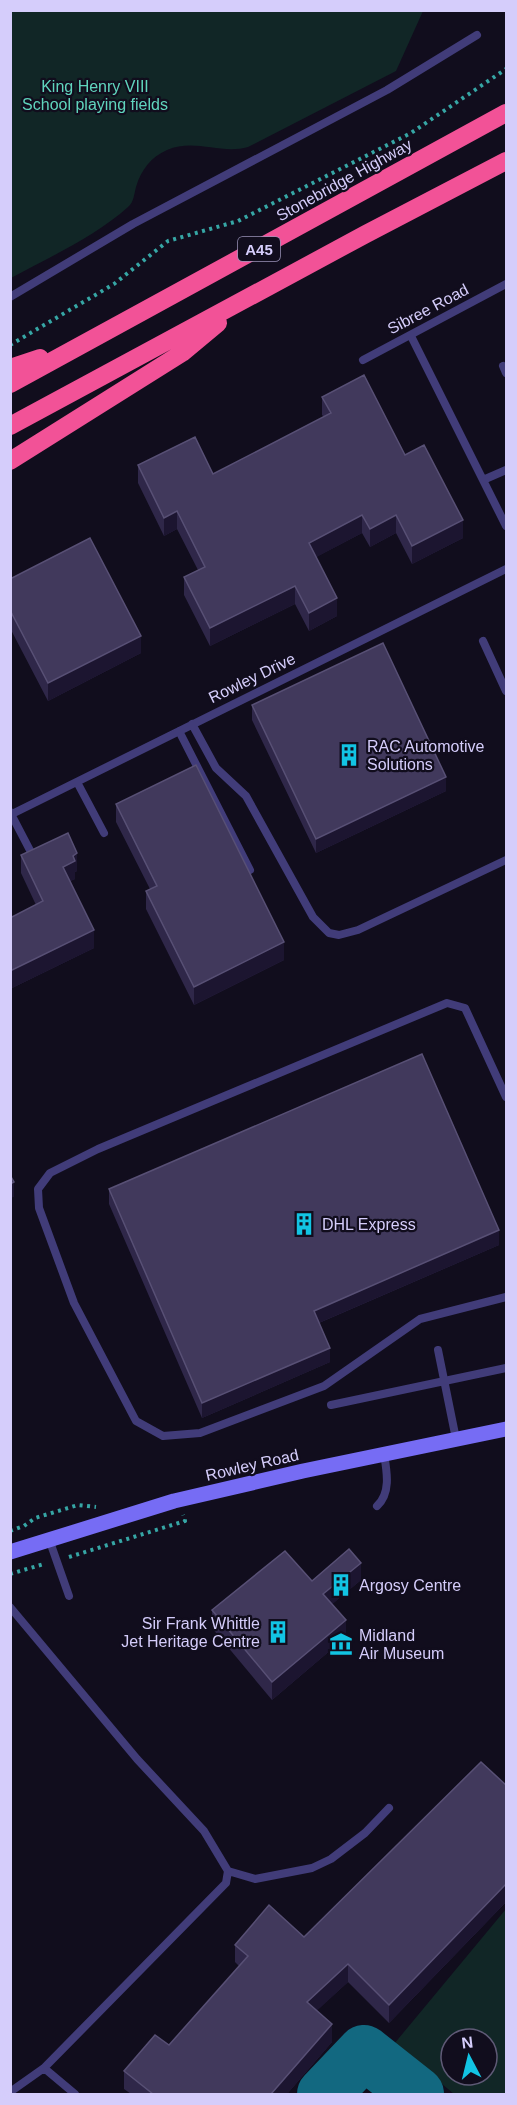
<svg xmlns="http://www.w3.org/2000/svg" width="517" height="2105" viewBox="0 0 517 2105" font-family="Arial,sans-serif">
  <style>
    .green { fill: #112626; fill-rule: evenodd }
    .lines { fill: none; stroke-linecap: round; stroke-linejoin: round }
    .taxiway { stroke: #126880; stroke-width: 54 }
    .path { stroke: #36a6a5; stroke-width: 4; stroke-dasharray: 3 4.5; stroke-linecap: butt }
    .lane { stroke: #413c79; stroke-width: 8 }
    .secondary { stroke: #766cf4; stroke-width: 15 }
    .highway { stroke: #f25297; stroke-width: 18 }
    .wall { fill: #2f2749 }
    .shaded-wall { fill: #1c1530 }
    .building { fill: #41395c; stroke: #585075; stroke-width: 1.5 }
    .labels { text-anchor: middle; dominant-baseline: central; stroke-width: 4.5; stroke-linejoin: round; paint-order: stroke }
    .shield { fill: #110d1d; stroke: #9a93b8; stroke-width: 1.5 }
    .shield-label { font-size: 15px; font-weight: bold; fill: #d5cdfb }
    .park-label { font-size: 16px; fill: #60d4bd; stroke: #110d1d }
    .street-label { font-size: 16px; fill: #d5cdfb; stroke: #110d1d }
    .poi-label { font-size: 16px; fill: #d5cdfb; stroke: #110d1d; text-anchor: start }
  </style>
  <rect width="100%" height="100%" fill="#110d1d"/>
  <!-- green -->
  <path class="green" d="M11,10H423V11L396,71L248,147C221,155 195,138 167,150C151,157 141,170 136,187C134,194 134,202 128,207C96,236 48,258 11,278Z
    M506,1909V2094H454L394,2044ZM451,2039H487V2075H451Z"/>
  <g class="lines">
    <!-- taxiway -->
    <path class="taxiway" d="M324,2094L364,2052L417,2094"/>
    <!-- path -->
    <path class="path" d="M10,345L114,284L168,241L238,221L411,133L506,69
      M10,1531L24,1526L35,1518L78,1505L96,1507
      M69,1557L185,1521L183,1515
      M10,1574L44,1564"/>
    <!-- lane -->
    <path class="lane" d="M10,297L133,224L387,90L477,35
      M411,336L506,526
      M363,360L506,284
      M503,366L506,373
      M483,480L506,470
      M483,641L506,691
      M192,724L216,768L246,796L313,917L329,933L339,935L358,930L506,860
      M179,731L250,870
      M77,782L104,833
      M10,812L34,858
      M12,814L506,569
      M506,1097L465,1008L447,1003L98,1149L50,1173L38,1189L39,1208L74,1303L136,1421L163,1436L200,1433L324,1386L420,1319L506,1297
      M438,1350L456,1439
      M331,1405L506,1368
      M377,1506C391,1493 387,1472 384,1454
      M49,1539L69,1596
      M10,1607L137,1759L204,1831L228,1871L226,1883L44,2068L10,2092
      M228,1871L255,1879L312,1868L331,1859L365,1833L389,1808
      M44,2068L75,2094"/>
    <!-- secondary -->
    <path class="secondary" d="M10,1552L174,1501L303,1471L506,1429"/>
    <!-- highway -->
    <path class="highway" d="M10,368L40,358
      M10,384L506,113
      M10,426L366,234L506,161
      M10,461L182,353L218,323"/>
  </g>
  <!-- wall -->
  <path class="wall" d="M322,397L405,455L463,538L412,564L396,533L370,547L362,533L316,557L337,616L309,631L295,604L210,646L184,595V577L198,570L177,529L164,536L138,483V465L213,474L324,417L322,415Z
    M10,579L141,653L48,701L10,628Z
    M252,705L446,791L316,853L252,720Z
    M116,804L284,960L194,1005L146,909V891L150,889L116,822Z
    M21,855L77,871L75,872V879L70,881L94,948L10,989V914L12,917L36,905L21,873Z
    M109,1189L499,1245L319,1323L330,1362L202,1418L109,1204Z
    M361,1580L332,1604L346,1637L272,1700L212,1628V1610L312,1581Z
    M507,1786V1901L389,2023L348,1982L317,2010L332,2042L287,2094H131L124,2089V2071L169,2045L239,1966L235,1962V1945L304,1937Z"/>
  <!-- shaded-wall -->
  <path class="shaded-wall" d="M177,511V529L164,536V518Z
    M362,515V533L309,561V543Z
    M396,515V533L370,547V529Z
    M463,520V538L412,564V546Z
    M295,586V604L210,646V628Z
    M337,598V616L309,631V613Z
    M141,636V653L48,701V683Z
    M446,777V791L316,853V839Z
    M77,853V871L75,872V879L63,885V867L73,856Z
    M94,930V948L10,989V971Z
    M284,942V960L194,1005V987Z
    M14,1182V1197L10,1198V1184Z
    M499,1230V1245L314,1325V1311Z
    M330,1348V1362L202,1418V1403Z
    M361,1563V1580L323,1612V1594Z
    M346,1620V1637L272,1700V1682Z
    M507,1883V1901L389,2023V2005Z
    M348,1964V1982L307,2020V2002Z
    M332,2024V2042L287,2094H271Z"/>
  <!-- building -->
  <path class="building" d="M364,375L405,455L424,445L463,520L412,546L396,515L370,529L362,515L309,543L337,598L309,613L295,586L210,628L184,577L205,567L177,511L164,518L138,465L195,437L213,474L331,413L322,397Z
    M90,538L141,636L48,683L10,610V579Z
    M383,643L446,777L316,839L252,705Z
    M196,765L284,942L194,987L146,891L157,886L116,804Z
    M68,833L77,853L73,856L75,861L63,867L94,930L10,971V914L12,917L43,901L21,855Z
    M422,1054L499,1230L314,1311L330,1348L202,1403L109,1189Z
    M10,1175L14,1182L10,1184Z
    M349,1549L361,1563L323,1594L346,1620L272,1682L212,1610L285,1551L312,1581Z
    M481,1762L507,1786V1883L389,2005L348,1964L307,2002L332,2024L271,2094H153L124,2071L155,2035L169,2045L248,1956L235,1945L269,1905L304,1937Z"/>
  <!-- icons -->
  <defs>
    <g id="building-bare" transform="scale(1.8)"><path d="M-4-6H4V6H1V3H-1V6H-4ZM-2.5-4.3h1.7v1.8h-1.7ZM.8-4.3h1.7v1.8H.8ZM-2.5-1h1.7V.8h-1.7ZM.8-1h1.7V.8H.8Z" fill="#12c4e3" stroke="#110d1d" stroke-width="2.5" paint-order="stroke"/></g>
    <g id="museum-bare" transform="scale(1.8)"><path d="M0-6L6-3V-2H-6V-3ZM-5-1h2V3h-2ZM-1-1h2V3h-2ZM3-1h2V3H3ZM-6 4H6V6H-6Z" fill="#12c4e3" stroke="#110d1d" stroke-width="2.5" paint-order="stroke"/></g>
  </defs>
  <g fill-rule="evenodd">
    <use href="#building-bare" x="349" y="755"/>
    <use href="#building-bare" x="304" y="1224"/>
    <use href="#building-bare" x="341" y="1585"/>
    <use href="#building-bare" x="278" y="1632"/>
    <use href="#museum-bare" x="341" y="1644"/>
  </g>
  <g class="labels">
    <!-- shield labels -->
    <rect class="shield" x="238" y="237" width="42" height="24" rx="4.5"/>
    <g class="shield-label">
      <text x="259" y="249">A45</text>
    </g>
    <!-- park labels -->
    <g class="park-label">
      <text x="95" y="86">King Henry VIII<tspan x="95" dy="18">School playing fields</tspan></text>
    </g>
    <!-- street labels -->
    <g class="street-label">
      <text transform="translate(344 180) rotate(-29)">Stonebridge Highway</text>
      <text transform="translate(428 309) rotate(-28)">Sibree Road</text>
      <text transform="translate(252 678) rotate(-26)">Rowley Drive</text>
      <text transform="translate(252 1465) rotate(-13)">Rowley Road</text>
    </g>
    <!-- poi labels -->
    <g class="poi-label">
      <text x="367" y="746">RAC Automotive<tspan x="367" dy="18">Solutions</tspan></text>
      <text x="322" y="1224">DHL Express</text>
      <text x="359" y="1585">Argosy Centre</text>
      <text x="260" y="1623" text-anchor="end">Sir Frank Whittle<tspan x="260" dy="18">Jet Heritage Centre</tspan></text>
      <text x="359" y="1635">Midland<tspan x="359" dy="18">Air Museum</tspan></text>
    </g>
  </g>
  <!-- border -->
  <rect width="517" height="2105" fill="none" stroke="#d5cdfb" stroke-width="24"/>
  <!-- north arrow -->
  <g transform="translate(469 2057) rotate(353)"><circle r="28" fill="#110d1d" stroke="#5f5a76" stroke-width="1.5"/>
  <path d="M0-4.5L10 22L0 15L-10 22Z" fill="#12c4e3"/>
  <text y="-9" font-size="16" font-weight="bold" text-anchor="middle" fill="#d5cdfb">N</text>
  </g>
</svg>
